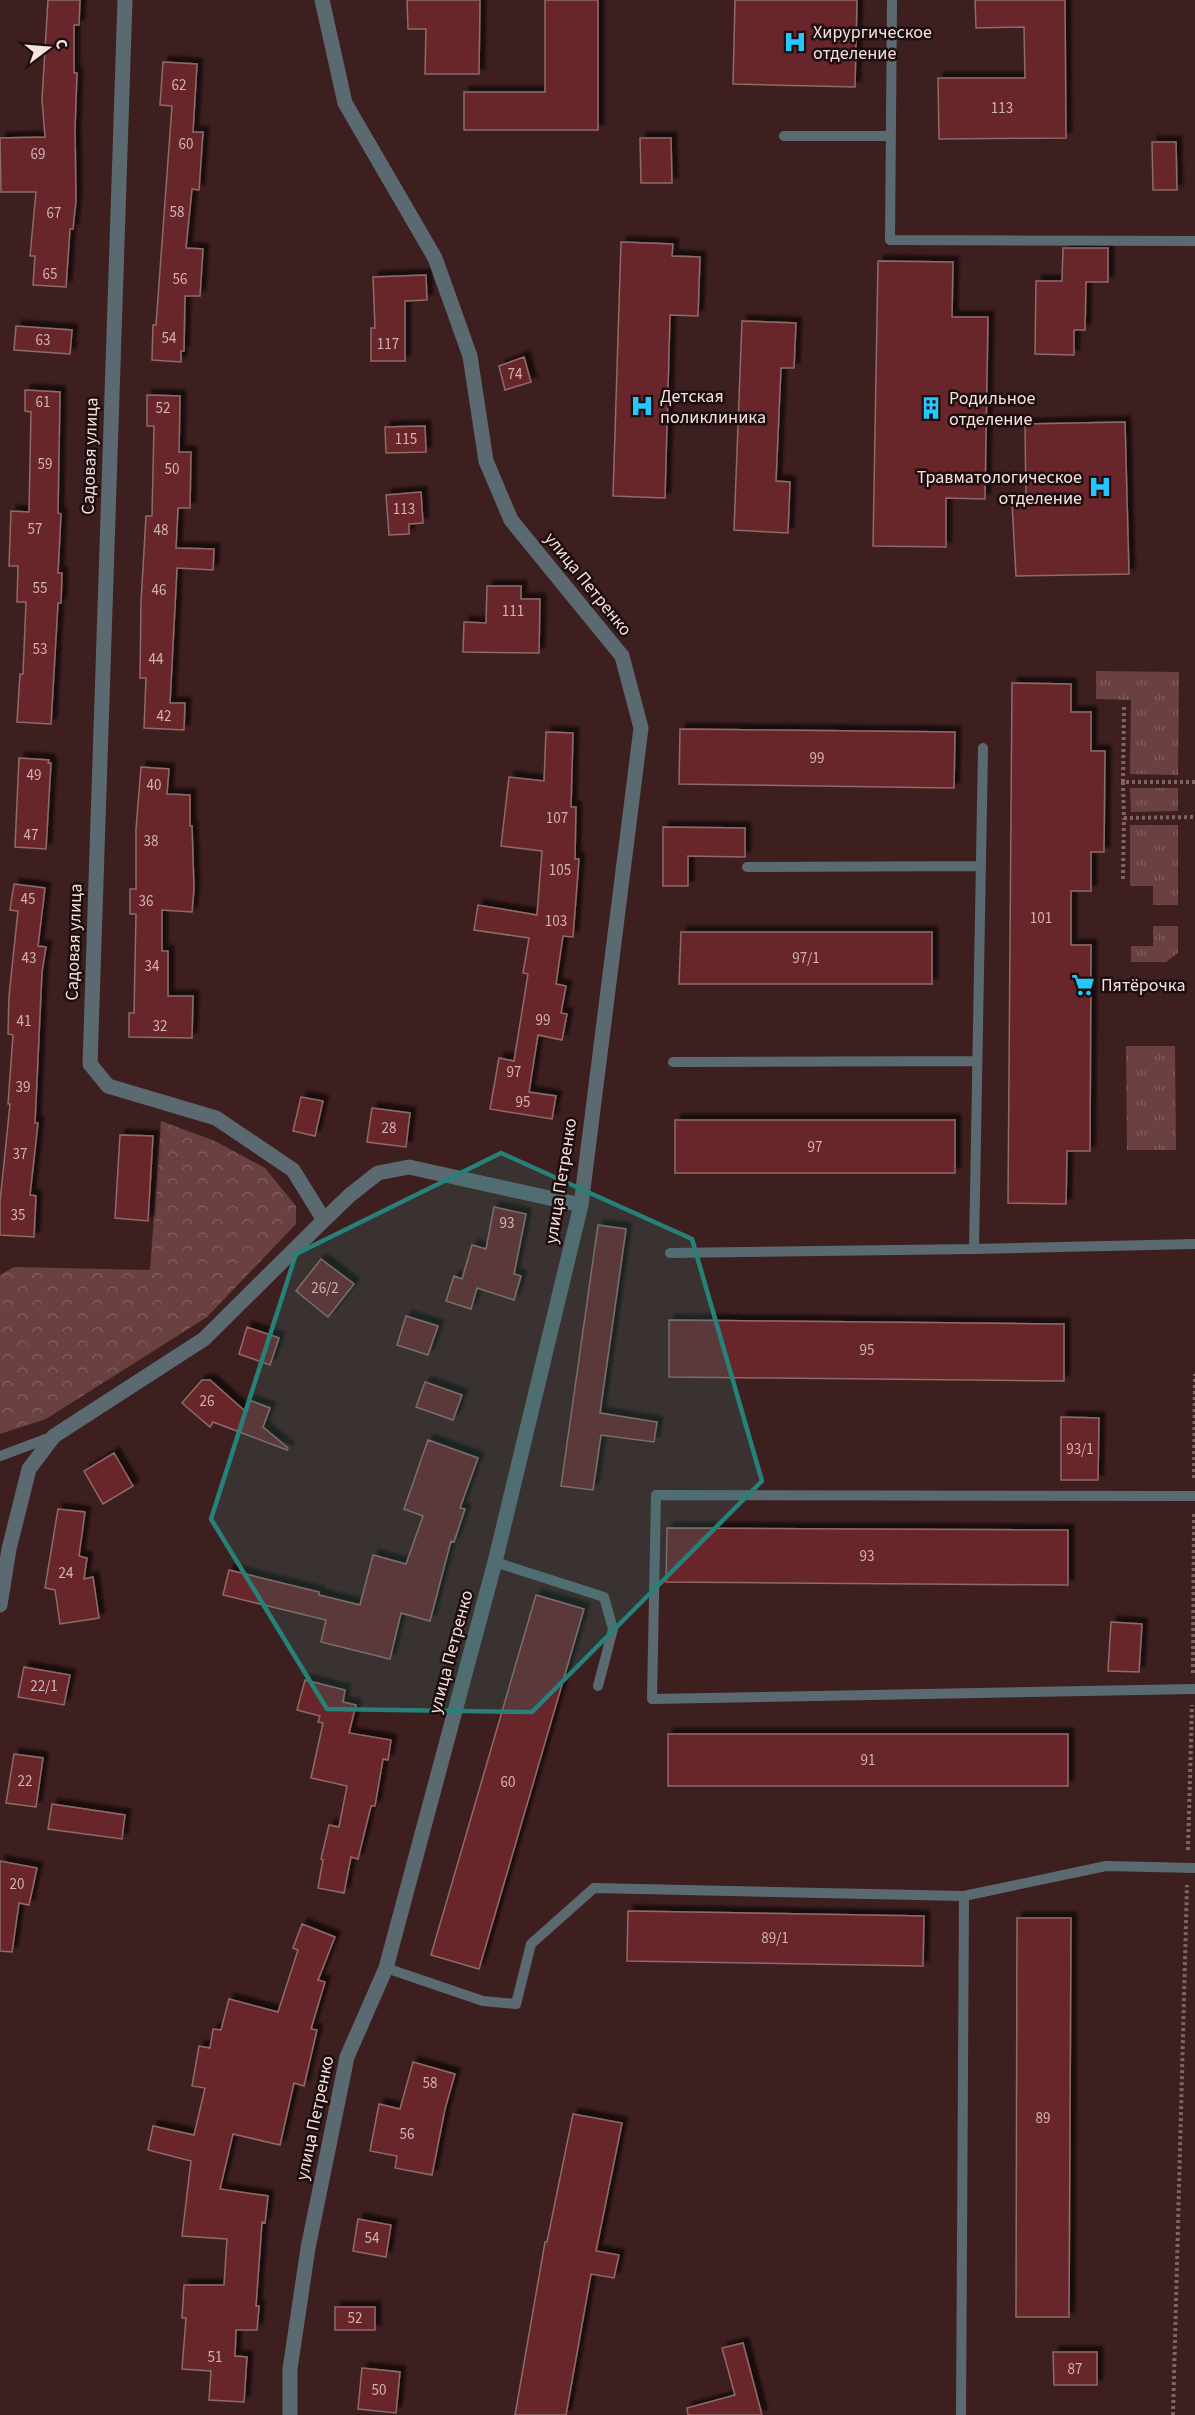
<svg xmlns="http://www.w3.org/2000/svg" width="1195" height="2415" viewBox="0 0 1195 2415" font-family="'Source Sans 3',sans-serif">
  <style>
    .grass { fill: url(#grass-tufts) }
    .forest { fill: url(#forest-crowns) }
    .building { fill: #682629; stroke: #8f6a69; stroke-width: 1.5; filter: url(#shadow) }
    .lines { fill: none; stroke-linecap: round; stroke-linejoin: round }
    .path { stroke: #7f6363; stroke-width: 4; stroke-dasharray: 3 3; stroke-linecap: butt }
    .service { stroke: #5b6a71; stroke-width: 10 }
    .minor { stroke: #5b6a71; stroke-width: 15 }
    .marked { fill: #268179; fill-opacity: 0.2; stroke: #268179; stroke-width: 4.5; stroke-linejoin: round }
    .labels { text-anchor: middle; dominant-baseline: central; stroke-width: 5; stroke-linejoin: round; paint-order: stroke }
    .number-label { font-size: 15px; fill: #d3b2b2 }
    .poi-label { font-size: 18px; fill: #f7e1e0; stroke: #1c0e0e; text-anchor: start }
    .street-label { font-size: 18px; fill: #f7e1e0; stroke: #1c0e0e }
  </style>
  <defs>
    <pattern id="grass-tufts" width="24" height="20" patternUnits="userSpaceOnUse" patternTransform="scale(1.5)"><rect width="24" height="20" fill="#6a4040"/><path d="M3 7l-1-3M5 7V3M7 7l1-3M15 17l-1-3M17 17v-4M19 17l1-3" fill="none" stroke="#805b5b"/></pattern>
    <pattern id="forest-crowns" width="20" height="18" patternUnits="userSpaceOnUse" patternTransform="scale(1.5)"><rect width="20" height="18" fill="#6a4040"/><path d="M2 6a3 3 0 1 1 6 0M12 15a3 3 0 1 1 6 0" fill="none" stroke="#805b5b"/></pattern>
    <filter id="shadow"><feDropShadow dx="5.5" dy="-5.5" stdDeviation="1.5" flood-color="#0009"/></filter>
  </defs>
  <rect width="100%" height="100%" fill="#3e1f20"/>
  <!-- grass -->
  <path class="grass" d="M1096,671L1179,672L1178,775L1130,774L1131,700L1096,699Z
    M1130,788H1178V811L1131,812Z
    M1130,825H1178V905H1153V886H1130Z
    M1153,926H1178V953L1166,962H1131V946H1153Z
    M1126,1046H1175L1176,1150H1127Z"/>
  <!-- forest -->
  <path class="forest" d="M161,1121L215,1141L265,1168L296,1206V1224L207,1317L46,1419L0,1434V1275L14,1267L150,1270Z"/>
  <!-- building -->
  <path class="building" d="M48,0H80L79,25H74V73H77L75,129L76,200L73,229H70L66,287L33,285L35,256H30L36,192H1L0,138L45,137L42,99Z
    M407,0H480L479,74H425L426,29H408Z
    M545,0H598V130H464V92H545Z
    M735,0H857L855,87L733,84Z
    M975,0H1065L1066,138L939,139L938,78H1025L1024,27L976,28Z
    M163,62L197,64L193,132H203L199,190L192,189L186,248L203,249L200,296H185L184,351H181V362L152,360L153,325H156L172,106L160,105Z
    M640,138H671L672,183H641Z
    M1152,142H1176L1177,190H1153Z
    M621,242L673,244L672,256L700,257L698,316L670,315L665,498L613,496Z
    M1063,248H1108V282H1086L1085,330H1074V355L1035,354L1036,281H1062Z
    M878,261L953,262L952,317H988L985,499L946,498V547L873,546Z
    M426,275L427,300L405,301V361H371V328H375L373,277Z
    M742,321L796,323L794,368H781L776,481L790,482L788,533L734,530Z
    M16,326L72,330L70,354L14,350Z
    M524,357L531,382L505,390L499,366Z
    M25,390L60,392L58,513L61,514L58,573H62L61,603H58L51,724L17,722L20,674H23L26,602H17L18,566H9L11,511L29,512L31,412L25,411Z
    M147,395L180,396L179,452H191L190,508H178L176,548L214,549L213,570L177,568L170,703H185L184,730L144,728L146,678H140L141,602L146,516H152L154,426H147Z
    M1125,422L1129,574L1016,576L1012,503L1026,502L1025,424Z
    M425,426L426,452L386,453L385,427Z
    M421,492L423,523L409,524V534L389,535L386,495Z
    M487,586H521V599H540L539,653L463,652L464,622L486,623Z
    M1012,683L1071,684V712H1091V751H1105L1104,852H1091V891H1071V945H1091L1090,1151H1067L1066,1204L1008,1203Z
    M680,729L955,732L954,788L679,784Z
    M546,732L573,733L571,807H576L575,859H579L573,937L563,936L556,984L566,986L561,1013L567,1014L562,1040L538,1035L529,1092L556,1096L552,1119L490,1109L499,1058L514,1061L528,974L523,973L529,938L474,930L478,905L537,915L542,851L501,846L509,777L544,781Z
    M19,758L49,760L48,763H51L46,849L15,847Z
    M141,767L169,769L167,794L190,795V826H192L194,889L192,912L162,910V951H168V996H193L192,1038L129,1037V1013H134L136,914H130V889H136V829Z
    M663,827L745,828V857L688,856V886H663Z
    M14,884L45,888L38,946L46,947L42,972L35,1123H38L30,1195L36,1196L34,1237L0,1235V1202L10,1104H8L13,1035L8,1034L9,996L18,911L10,910Z
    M681,932H932V984H679Z
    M301,1097L323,1101L315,1136L293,1131Z
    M372,1108L410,1113L406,1147L367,1142Z
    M675,1120H955V1173H675Z
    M120,1135L153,1136L148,1221L115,1218Z
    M494,1207L526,1214L514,1274L521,1276L514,1300L477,1288L471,1309L446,1301L454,1276L462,1279L472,1245L486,1249Z
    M598,1225L626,1229L600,1413L657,1422L654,1442L601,1435L593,1490L561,1486Z
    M321,1259L354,1284L328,1317L296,1291Z
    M406,1316L438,1326L428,1355L397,1345Z
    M669,1320L1064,1324V1381L669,1377Z
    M247,1327L279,1338L270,1365L239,1354Z
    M202,1380H210L245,1411L249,1400L270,1408L263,1427L288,1448L287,1450L213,1422L210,1427L182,1403Z
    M425,1382L462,1395L453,1420L416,1407Z
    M1061,1417L1099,1418L1098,1480H1061Z
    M428,1440L478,1458L460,1508L465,1509L454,1542L451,1541L430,1621L401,1613L390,1659L321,1642L326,1620L223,1595L229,1570L319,1592V1595L360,1605L373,1555L406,1564L423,1516L404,1509Z
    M114,1453L133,1486L103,1504L84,1471Z
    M58,1509L85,1512L79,1556L87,1558L84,1579L93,1577L99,1618L60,1624L55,1590L45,1588Z
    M667,1528L1068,1530V1585L666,1582Z
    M536,1595L584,1609L479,1969L431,1955Z
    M1111,1622L1142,1624L1139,1672L1108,1671Z
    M24,1667L70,1675L64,1705L18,1697Z
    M305,1680L345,1690L343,1702L356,1705L349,1733L391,1740L388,1760L383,1759L375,1806H371L358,1859L351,1857L344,1893L318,1888L323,1860L321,1859L329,1825L339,1827L347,1786L311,1778L323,1723L318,1722L320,1716L297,1710Z
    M668,1734H1068V1786H668Z
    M14,1754L43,1758L36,1807L6,1803Z
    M52,1804L125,1815L122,1839L48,1829Z
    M0,1861L37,1868L29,1905L19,1903L12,1952L0,1951Z
    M628,1911L924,1916L923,1966L627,1961Z
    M1017,1918H1071L1069,2317H1016Z
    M302,1924L335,1937L318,1980L325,1982L311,2029L317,2030L304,2086L294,2083L280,2145L233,2134L220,2189L268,2196L265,2223L262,2222L256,2306H259L257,2330H236L235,2356L247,2357L244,2402L209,2400L211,2371L182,2369L186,2318H182L184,2285H224L227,2239L182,2236L191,2161L148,2150L153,2126L194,2135L205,2088L192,2086L199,2046L210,2048L213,2029L221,2030L229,1999L278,2012L298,1950L293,1948Z
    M413,2062L455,2074L445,2109L432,2175L395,2168L397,2156L370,2151L379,2104L400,2109Z
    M573,2114L622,2123L596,2251L619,2255L614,2278L591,2274L566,2415H515L545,2242H547Z
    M358,2219L391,2225L386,2257L353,2251Z
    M335,2307H375V2330H335Z
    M743,2343L762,2415H688L687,2408L735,2395L722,2348Z
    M1053,2352H1097V2385H1054Z
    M362,2368L400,2372L396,2413L358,2409Z"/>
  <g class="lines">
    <!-- path -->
    <path class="path" d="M1123,782L1124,706
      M1195,782H1123L1124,818L1195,817
      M1123,879L1124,818
      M1194,1478L1195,1374
      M1193,1673L1194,1513
      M1188,1850L1192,1705
      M1173,2415L1187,1885"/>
    <!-- service -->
    <path class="service" d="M892,0L890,240L1195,241
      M784,136H891
      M983,748L974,1249L1195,1244
      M747,867L981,866
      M673,1062L977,1061
      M670,1253L974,1249
      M0,1456L54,1436
      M1195,1496L656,1495L652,1699L1195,1689
      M495,1562L604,1597L613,1629L598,1686
      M386,1968L483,2001L516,2004L531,1944L594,1888L964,1896
      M961,2415L964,1896L1106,1866L1195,1868"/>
    <!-- minor -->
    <path class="minor" d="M324,1220L350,1195L378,1173L409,1167L581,1205
      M0,1605L9,1549L29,1469L54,1436L204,1339L324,1220L293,1170L216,1118L108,1086L90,1064L125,0
      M290,2415V2369L308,2248L347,2057L386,1968L495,1562L581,1205L641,728L622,656L511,520L486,461L470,356L435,258L345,103L322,0"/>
  </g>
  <!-- marked area -->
  <path class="marked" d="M501,1153L692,1239L762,1481L532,1712L327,1709L211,1519L296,1254Z"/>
  <!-- icons -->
  <defs>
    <g id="hospital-bare" transform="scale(1.8)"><path d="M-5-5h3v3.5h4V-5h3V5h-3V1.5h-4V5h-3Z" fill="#23c9fe" stroke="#1c0e0e" stroke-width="2.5" paint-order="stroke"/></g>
    <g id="building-bare" transform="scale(1.8)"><path d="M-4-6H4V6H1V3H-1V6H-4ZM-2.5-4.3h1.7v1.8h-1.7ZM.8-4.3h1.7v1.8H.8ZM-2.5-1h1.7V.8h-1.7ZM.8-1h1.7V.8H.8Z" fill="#23c9fe" stroke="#1c0e0e" stroke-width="2.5" paint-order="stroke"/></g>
    <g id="supermarket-bare" transform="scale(1.8)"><path d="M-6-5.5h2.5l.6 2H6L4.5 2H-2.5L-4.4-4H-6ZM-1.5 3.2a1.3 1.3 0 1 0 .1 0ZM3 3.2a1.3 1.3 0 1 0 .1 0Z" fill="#23c9fe" stroke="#1c0e0e" stroke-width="2.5" paint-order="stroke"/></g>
  </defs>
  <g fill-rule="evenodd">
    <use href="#hospital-bare" x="795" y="42"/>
    <use href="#hospital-bare" x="642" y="406"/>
    <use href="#building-bare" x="931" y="408"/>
    <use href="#hospital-bare" x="1100" y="487"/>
    <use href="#supermarket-bare" x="1083" y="985"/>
  </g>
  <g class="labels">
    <!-- number labels -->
    <g class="number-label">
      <text x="179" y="85">62</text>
      <text x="1002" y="108">113</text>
      <text x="186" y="144">60</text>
      <text x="38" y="154">69</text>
      <text x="177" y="212">58</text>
      <text x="54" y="213">67</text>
      <text x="50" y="274">65</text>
      <text x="180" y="279">56</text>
      <text x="169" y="338">54</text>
      <text x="43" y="340">63</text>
      <text x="388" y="344">117</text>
      <text x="515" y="374">74</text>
      <text x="43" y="402">61</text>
      <text x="163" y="408">52</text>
      <text x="406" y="439">115</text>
      <text x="45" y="464">59</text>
      <text x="172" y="469">50</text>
      <text x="404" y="509">113</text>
      <text x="35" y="529">57</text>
      <text x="161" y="530">48</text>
      <text x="40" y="588">55</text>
      <text x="159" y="590">46</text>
      <text x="513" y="611">111</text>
      <text x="40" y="649">53</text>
      <text x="156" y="659">44</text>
      <text x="164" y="716">42</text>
      <text x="817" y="758">99</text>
      <text x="34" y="775">49</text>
      <text x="154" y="785">40</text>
      <text x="557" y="818">107</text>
      <text x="31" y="835">47</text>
      <text x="151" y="841">38</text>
      <text x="560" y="870">105</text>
      <text x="28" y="899">45</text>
      <text x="146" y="901">36</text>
      <text x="1041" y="918">101</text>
      <text x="556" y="921">103</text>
      <text x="29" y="958">43</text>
      <text x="806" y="958">97/1</text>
      <text x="152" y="966">34</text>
      <text x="543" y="1020">99</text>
      <text x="24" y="1021">41</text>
      <text x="160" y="1026">32</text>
      <text x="514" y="1072">97</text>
      <text x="23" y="1087">39</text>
      <text x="523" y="1102">95</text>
      <text x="389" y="1128">28</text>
      <text x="815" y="1147">97</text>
      <text x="20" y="1154">37</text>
      <text x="18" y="1215">35</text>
      <text x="507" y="1223">93</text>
      <text x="325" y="1288">26/2</text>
      <text x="867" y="1350">95</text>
      <text x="207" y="1401">26</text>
      <text x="1080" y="1449">93/1</text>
      <text x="867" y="1556">93</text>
      <text x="66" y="1573">24</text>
      <text x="44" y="1686">22/1</text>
      <text x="868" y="1760">91</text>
      <text x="25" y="1781">22</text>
      <text x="508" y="1782">60</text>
      <text x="17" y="1884">20</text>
      <text x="775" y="1938">89/1</text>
      <text x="430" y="2083">58</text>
      <text x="1043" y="2118">89</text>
      <text x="407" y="2134">56</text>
      <text x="372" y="2238">54</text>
      <text x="355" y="2318">52</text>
      <text x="215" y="2357">51</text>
      <text x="1075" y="2369">87</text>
      <text x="379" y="2390">50</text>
    </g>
    <!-- poi labels -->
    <g class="poi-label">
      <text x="813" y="32">Хирургическое<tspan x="813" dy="21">отделение</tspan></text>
      <text x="660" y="396">Детская<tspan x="660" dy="21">поликлиника</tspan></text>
      <text x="949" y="398">Родильное<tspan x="949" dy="21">отделение</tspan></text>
      <text x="1082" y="477" text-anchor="end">Травматологическое<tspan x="1082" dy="21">отделение</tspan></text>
      <text x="1101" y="985">Пятёрочка</text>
    </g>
    <!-- street labels -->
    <g class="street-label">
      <text transform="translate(90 456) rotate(-88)">Садовая улица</text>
      <text transform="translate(588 584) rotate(51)">улица Петренко</text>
      <text transform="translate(74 942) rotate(-88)">Садовая улица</text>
      <text transform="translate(561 1181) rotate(-81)">улица Петренко</text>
      <text transform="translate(451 1652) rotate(-75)">улица Петренко</text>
      <text transform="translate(315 2118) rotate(-78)">улица Петренко</text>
    </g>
  </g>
  <!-- north arrow -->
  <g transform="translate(48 48) rotate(74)" stroke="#1c0e0e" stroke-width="4.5" paint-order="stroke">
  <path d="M0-4.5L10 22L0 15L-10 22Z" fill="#f7e1e0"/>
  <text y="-9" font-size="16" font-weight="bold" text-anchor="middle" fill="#f7e1e0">С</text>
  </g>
</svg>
